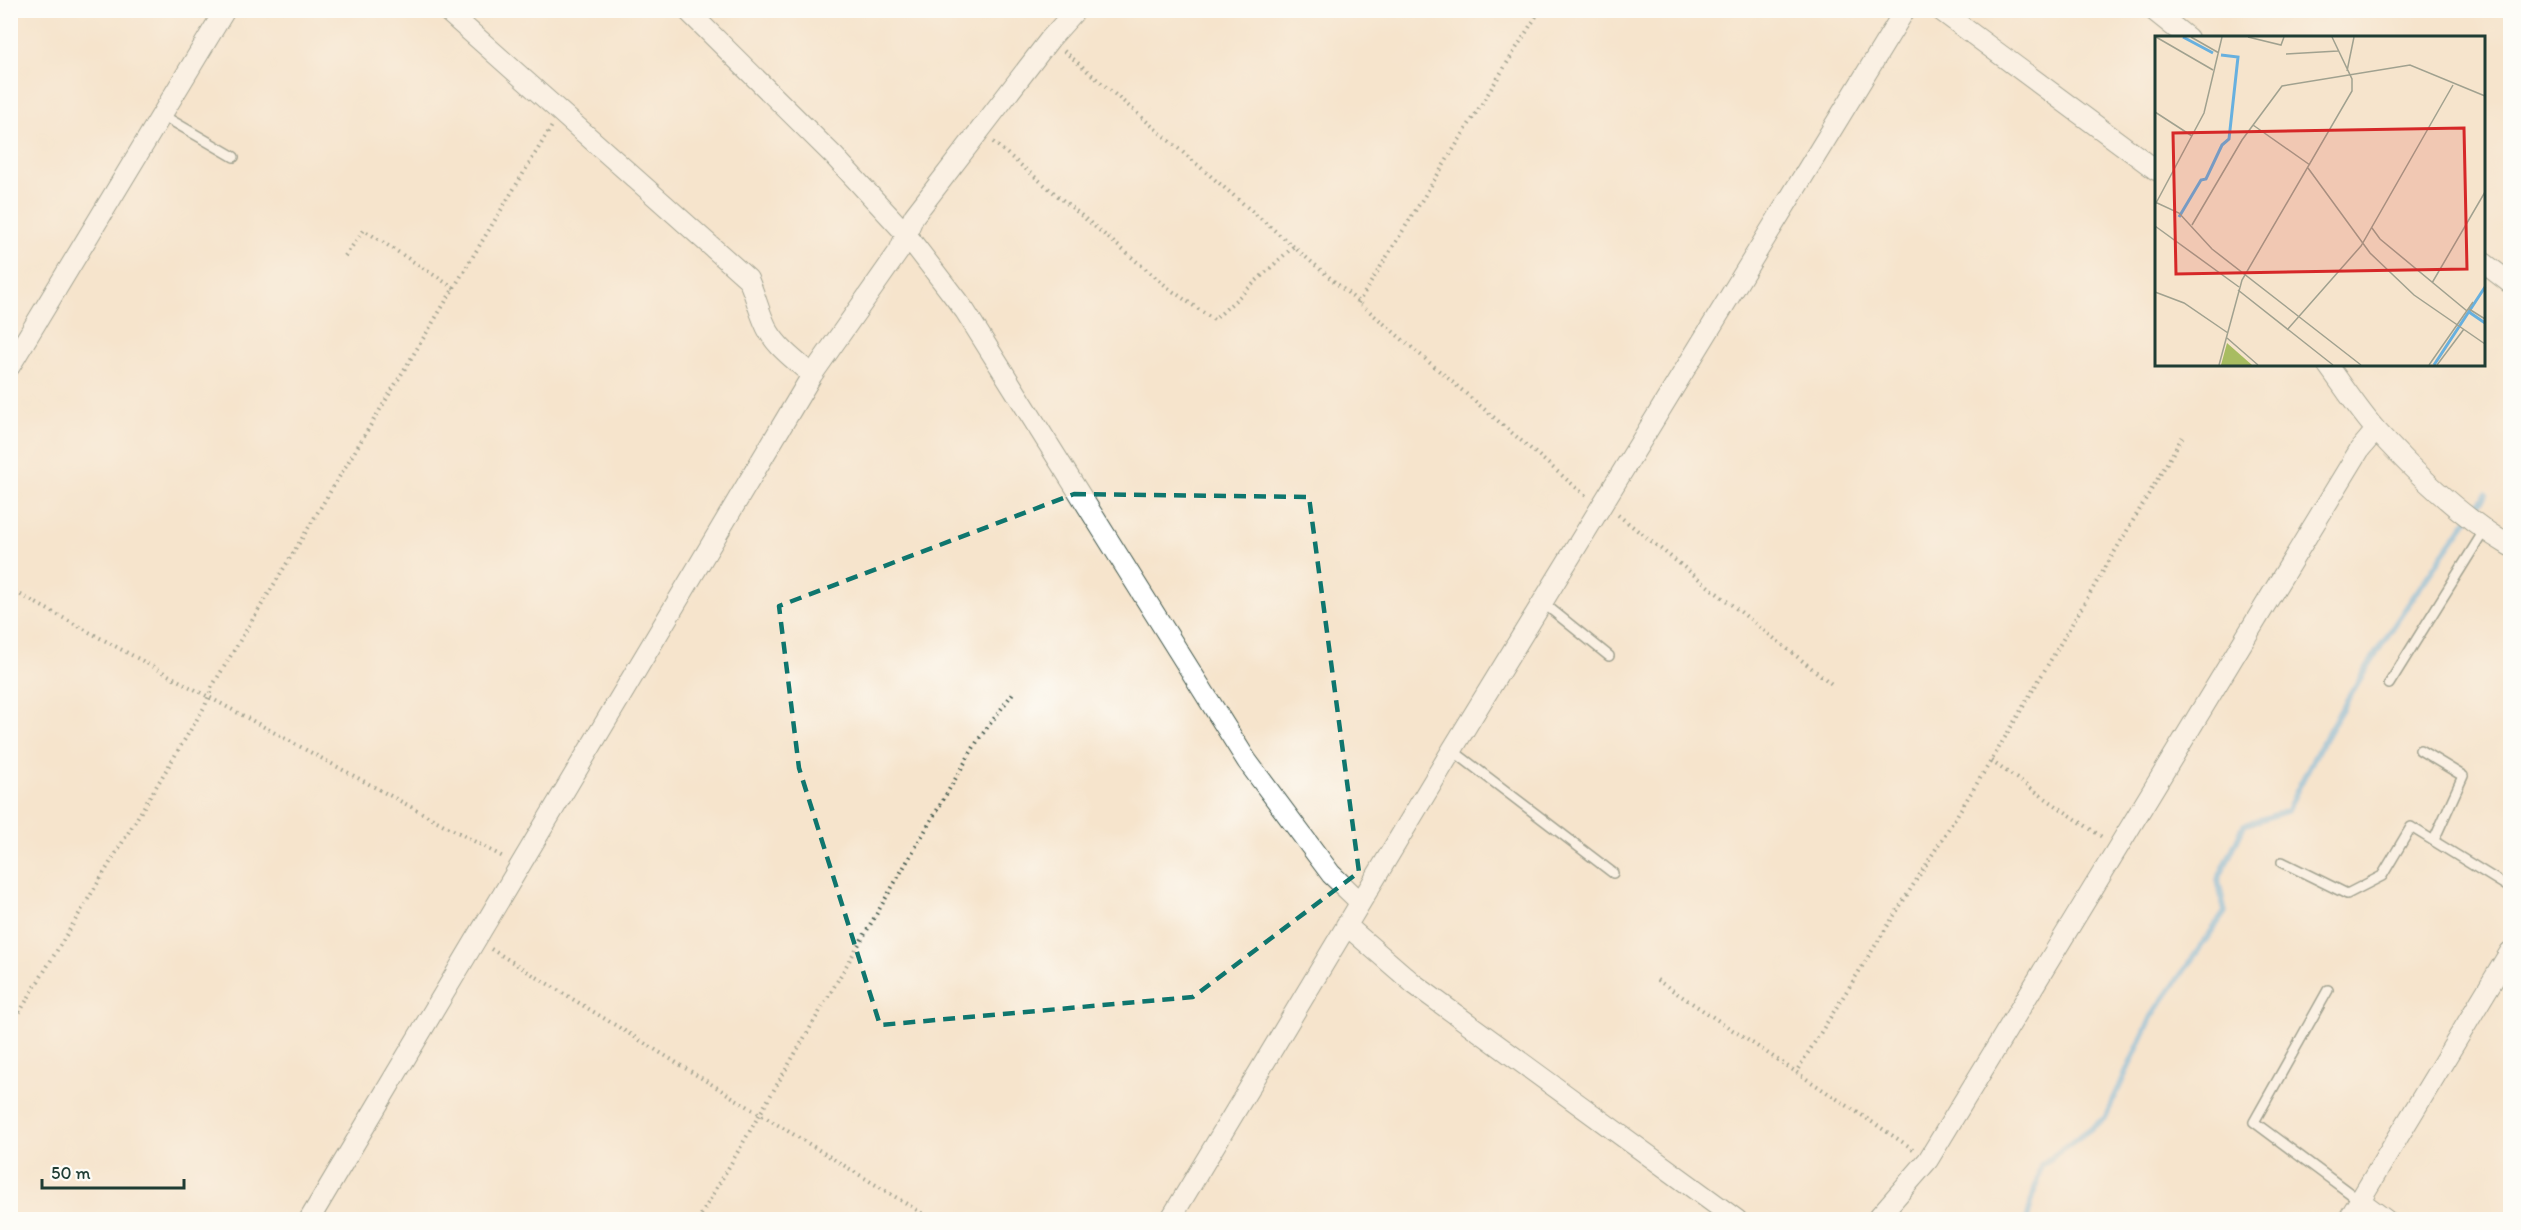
<svg xmlns="http://www.w3.org/2000/svg" width="2521" height="1230" viewBox="0 0 2521 1230" font-family="Itim,sans-serif">
  <style>
    .lines { fill: none; stroke-linecap: round; stroke-linejoin: round }
    .stream { stroke: #67b0df; stroke-width: 6 }
    .lane-casing { stroke: #3f564b; stroke-width: 12 }
    .street-casing { stroke: #3f564b; stroke-width: 22 }
    .path { stroke: #3f564b; stroke-width: 4; stroke-dasharray: 1.5 4.5; stroke-linecap: butt }
    .lane { stroke: #fff; stroke-width: 9 }
    .street { stroke: #fff; stroke-width: 20 }
    .marked { fill: none; stroke: #0f766e; stroke-width: 4.5; stroke-dasharray: 12 8; stroke-linejoin: round }
    .inset-river { fill: none; stroke: #67b0df; stroke-width: 3 }
    .inset-road { fill: none; stroke: #a0a18f; stroke-width: 1.5 }
    .view { fill: #d62828; fill-opacity: 0.15; stroke: #d62828; stroke-width: 3 }
    .inset-edge { fill: none; stroke: #1f3d34; stroke-width: 3 }
  </style>
  <rect width="100%" height="100%" fill="#fdfcf7"/>
  <filter id="ink" filterUnits="userSpaceOnUse"><feTurbulence type="fractalNoise" baseFrequency=".0167" numOctaves="2"/><feDisplacementMap in="SourceGraphic" scale="12" xChannelSelector="R" yChannelSelector="G"/><feConvolveMatrix kernelMatrix="1 2 1 2 8 2 1 2 1" color-interpolation-filters="sRGB"/></filter>
  <filter id="wash" filterUnits="userSpaceOnUse"><feTurbulence type="fractalNoise" baseFrequency=".008" numOctaves="4" result="noise"/><feDisplacementMap in="SourceGraphic" scale="24" xChannelSelector="R" yChannelSelector="G"/><feGaussianBlur stdDeviation="1.35" result="paint"/><feColorMatrix in="noise" values="0 0 0 0 0 0 0 0 0 0 0 0 0 0 0 0 0 1.4 0 .05"/><feComposite in="paint" operator="in"/></filter>
  <g filter="url(#wash)">
    <rect width="100%" height="100%" fill="#f6e4cc"/>
    <g class="lines">
      <!-- stream -->
      <path class="stream" d="M2027,1220L2041,1165L2105,1118L2152,1016L2225,912L2218,880L2244,825L2287,811C2341,698 2413,595 2486,494"/>
    </g>
  </g>
  <g filter="url(#ink)">
    <g class="lines">
      <!-- lane casing -->
      <g class="lane-casing">
        <path id="lane" d="M162,115L234,157
          M1542,602L1609,656
          M2389,684L2484,531
          M1452,750L1613,873
          M2420,750L2463,776L2434,840
          M2282,862L2347,894L2382,876L2411,827L2510,888
          M2328,990L2254,1122L2359,1200"/>
      </g>
      <!-- street casing -->
      <g class="street-casing">
        <path id="street" d="M446,10L748,279C756,296 760,317 769,332C779,349 797,362 812,375
          M687,10L834,156L906,234L965,311L1247,761L1331,874L1360,902
          M1940,10L2156,170
          M2153,10L2188,38
          M2484,263L2510,283
          M2327,364C2344,387 2359,411 2377,431C2416,474 2461,517 2510,546
          M10,366L225,10
          M1346,925L1414,984L1737,1220
          M2359,1200L2386,1220
          M309,1220L812,375L899,251L914,216L1050,39L1076,10
          M1170,1220L1452,750L1905,10
          M1876,1220L1928,1160L2360,449L2376,430
          M2348,1220L2510,952"/>
      </g>
      <!-- path -->
      <path class="path" d="M1064,51L1586,496
        M993,142L1171,290L1214,320L1293,247
        M345,256L364,230L454,288
        M1358,303L1540,10
        M1618,515L1833,685
        M10,589L505,858
        M1991,761L2102,837
        M491,949L933,1220
        M1657,980L1796,1072
        M10,1028L205,706L213,685L552,126
        M1913,1149L1796,1072L1991,761L2183,436
        M698,1220L978,740L1013,693"/>
      <!-- lane -->
      <use href="#lane" class="lane"/>
      <!-- street -->
      <use href="#street" class="street"/>
    </g>
  </g>
  <!-- marked area -->
  <path d="M0 0H2521V1230H0ZM1074,494L1309,497L1359,872L1193,997L880,1025L799,768L779,606Z" fill="#f6e4cc" fill-opacity=".55" fill-rule="evenodd"/>
  <path class="marked" d="M1074,494L1309,497L1359,872L1193,997L880,1025L799,768L779,606Z"/>
  <!-- overview -->
  <g transform="translate(2155 36)">
    <rect width="330" height="330" fill="#f6e4cc"/>
    <path d="M72,307L97,329H66Z" fill="#a8bc61"/>
    <path class="inset-river" d="M28,1L58,17M24,181L46,144L51,143L67,109L74,103L83,21L66,19M314,276L330,287M279,329L330,251"/>
    <path class="inset-road" d="M1,1L58,34M36,1L64,17M93,1L126,9L129,1M131,18L183,15M192,35L199,1M0,76L37,100M98,89L155,129M153,132L215,217L259,259L330,308M0,166L24,177L57,213L206,329M0,169L49,77L67,1M37,189L87,104L127,50L255,29L330,60M0,190L84,251M217,192L225,203L312,275M277,247L330,156M83,254L178,329M0,256L29,267L73,297M314,273L330,283M132,294L206,210L298,49M72,302L103,329M64,329L87,244L197,55V43L177,1M274,329L318,266M282,329L309,293"/>
    <path class="view" d="M309,92L312,233L21,238L18,97Z"/>
    <rect width="330" height="330" class="inset-edge"/>
  </g>
  <!-- margin -->
  <rect width="2521" height="1230" fill="none" stroke="#fdfcf7" stroke-width="36"/>
  <!-- scale -->
  <path d="M42 1179v9h142v-9" fill="none" stroke="#1f3d34" stroke-width="3"/>
  <text x="51" y="1179" font-size="18" fill="#1f3d34" stroke="#fdfcf7" stroke-width="4.5" paint-order="stroke">50 m</text>
</svg>
